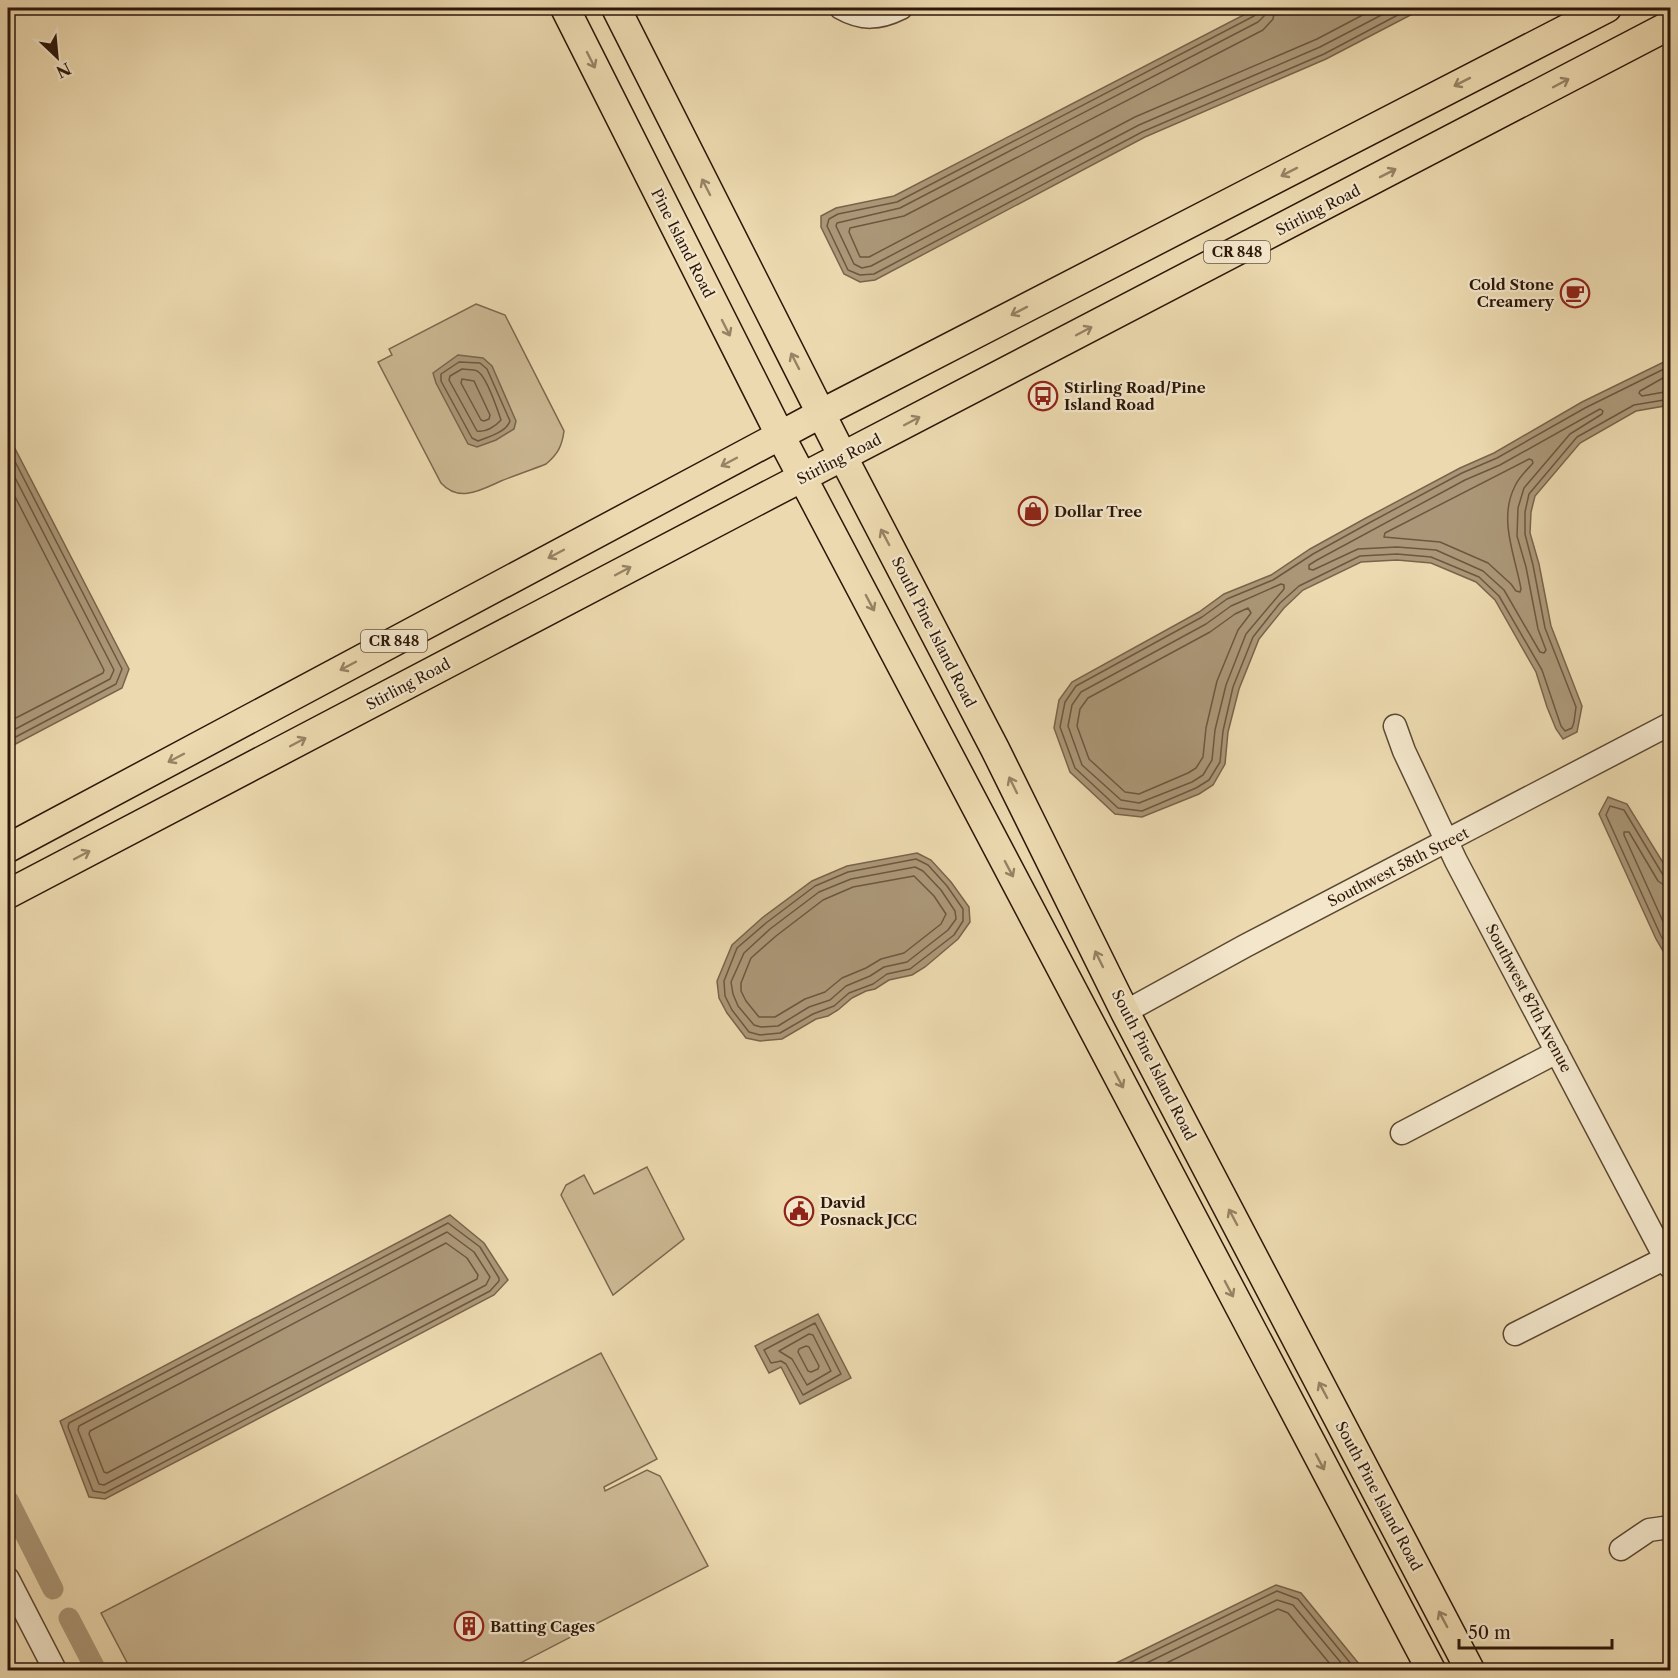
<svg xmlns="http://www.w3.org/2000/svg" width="1678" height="1678" viewBox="0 0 1678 1678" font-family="'Libre Caslon Text',serif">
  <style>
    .green { fill: #cbb893; stroke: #7c684e; stroke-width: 1.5 }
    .water { fill: #ab9777; stroke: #78644b; stroke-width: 1.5 }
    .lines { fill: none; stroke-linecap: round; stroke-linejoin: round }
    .shore { stroke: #6c5740; stroke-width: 1.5 }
    .canal { stroke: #ab9777; stroke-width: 21 }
    .minor-casing { stroke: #5c4832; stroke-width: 25 }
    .major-casing { stroke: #2c1709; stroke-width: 31 }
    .minor { stroke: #f3e6cb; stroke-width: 22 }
    .major { stroke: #ecd9af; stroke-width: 28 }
    .oneway { stroke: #968264 }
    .labels { text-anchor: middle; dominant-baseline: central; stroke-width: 4.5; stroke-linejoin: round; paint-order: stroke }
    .shield { fill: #f3e6cb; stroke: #685543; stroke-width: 1.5 }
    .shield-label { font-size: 14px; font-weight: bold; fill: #2c1709 }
    .street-label { font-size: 15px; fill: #2c1709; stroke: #f3e6cb }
    .poi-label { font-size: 15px; font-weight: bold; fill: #2c1709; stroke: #f3e6cb; text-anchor: start }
  </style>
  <rect width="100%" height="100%" fill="#ecd9af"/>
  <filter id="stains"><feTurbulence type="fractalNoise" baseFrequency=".00333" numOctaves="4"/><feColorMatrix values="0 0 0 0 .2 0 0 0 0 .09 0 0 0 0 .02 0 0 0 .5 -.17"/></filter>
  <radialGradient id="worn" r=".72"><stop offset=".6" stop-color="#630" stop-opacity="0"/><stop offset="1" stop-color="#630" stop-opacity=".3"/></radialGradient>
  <!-- green -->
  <path class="green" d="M476,304L505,315L564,431C562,446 558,454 546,464C531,470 516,475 501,481C481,490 459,503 441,483L378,362L392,355L389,349Z
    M647,1167L684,1239L613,1295L561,1195L566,1185L584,1175L594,1194Z
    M601,1353L657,1459L604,1487L605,1491L647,1470L660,1476L708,1566L507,1670H131L101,1613Z"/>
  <!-- water -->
  <path class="water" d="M1257,8H1424L1326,59L1145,137L875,280L860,282L844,274L821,227V216L836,208L894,196Z
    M458,355L483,358L492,366L516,421L514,429L496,440L477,447L468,444L436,383L433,373Z
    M1670,359V405L1636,411L1580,443L1535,496L1531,512L1530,533L1539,564L1551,626L1582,706L1577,732L1563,739L1556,729L1547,707L1536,672L1495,600L1476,582L1431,563L1397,560L1361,562L1303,590L1284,608L1259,639L1239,689L1228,732L1225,764L1213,785L1199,794L1142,817L1115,814L1070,772L1054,728L1059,700L1072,682L1199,612L1224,594L1271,575L1310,549L1366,518L1460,468L1494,453L1582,402Z
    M8,435L129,669L122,688L8,748Z
    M1608,797L1627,804L1670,874V963L1656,939L1599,814Z
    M917,853L931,860L951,882L969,907L970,922L958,939L925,967L912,975L889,980L875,989L866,991L852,998L838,1010L828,1016L816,1019L782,1039L760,1041L746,1038L727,1013L719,998L717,981L732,945L762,918L812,881L847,866Z
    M450,1215L484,1243L508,1280L494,1295L105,1499L89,1497L60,1421Z
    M818,1314L851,1378L800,1404L781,1367L769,1373L755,1346Z
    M1276,1585L1301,1593L1364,1670H1102Z"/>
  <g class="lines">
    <!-- shore -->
    <path class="shore" d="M1258,8V12L1254,16L897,202L838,214L829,219L827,226L848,270L860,275L874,274L1142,132L1324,54L1411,8
      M1266,8L1264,16L1258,22L900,208L837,223L836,226L854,264L862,268L871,266L1139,125L1320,47L1395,8
      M1275,8L1273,19L1263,30L904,216L850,228L849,232L860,257H869L1135,117L1317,39L1376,8
      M459,362L480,363L487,369L510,421C506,432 489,437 478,441L472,438L441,381V374Z
      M1670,366L1585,408L1497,458L1462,473L1369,523L1313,554L1273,580L1227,599L1202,617L1076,686L1065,702L1060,727L1075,768L1118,808L1142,811L1196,788L1209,780L1220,762L1223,731L1233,687L1253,637L1280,603L1299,586L1360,556L1397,554L1431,557L1479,577L1499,596L1542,670L1561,726L1565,731L1572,728L1574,722L1576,707L1545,628L1533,565L1525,534V512L1529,494L1577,437L1634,405L1670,399
      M462,369C466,370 473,369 477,371C486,375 498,411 501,420C496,426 485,433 477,431L449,380L450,376Z
      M1670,374L1640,391L1639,393L1642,396L1670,391
      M462,379L474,381L490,415L489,419L484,421L481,420L461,383Z
      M1600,409L1603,411L1602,414L1570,434L1524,488L1518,508L1517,536L1526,567L1538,629L1546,650L1544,653L1540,652L1504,590L1483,571L1436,550L1397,547L1358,549L1313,570L1309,569V565L1317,560L1465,480L1500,465Z
      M8,448L122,669L116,684L8,741
      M1529,459L1532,460L1533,463C1527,470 1519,477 1515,486C1498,519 1515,555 1521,589L1520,592L1516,591L1511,584L1488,563L1440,542L1384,537L1385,533Z
      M8,464L114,670L110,679L8,733
      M8,483L104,670L103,673L8,722
      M1281,584L1284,585V589L1246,634L1226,685L1215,730L1212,760L1203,775L1192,782L1139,803L1121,800L1082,765L1068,726L1072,705L1081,692L1206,624L1231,606Z
      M1248,608L1251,613L1238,630L1217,681L1206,728L1203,757L1196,768L1188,773L1139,794L1125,792L1089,759L1077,726L1080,709L1088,698L1210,632L1235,614Z
      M916,859L928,865L947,886L963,909V921L954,935L910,969L887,974L873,984L849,993L834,1006L813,1014L780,1033L760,1035L749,1032L732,1010L725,996L724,981L737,948L766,923L815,886L848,872Z
      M915,867L923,871L941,890L955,911L956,919L948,930L907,962L884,967L870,976L846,986L830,1000L809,1007L778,1026L761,1027L754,1025L738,1006L733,994L731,982L744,953L770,929L819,892L851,879Z
      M914,876L934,896L946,914L941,924L904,953L881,959L866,968L842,978L825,992L805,999L775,1017H759L746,1001L741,991V983L751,958L776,936L823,900L853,887Z
      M1670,878L1663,875L1624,810L1610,806L1606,815L1661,936L1670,952
      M1670,886L1664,885L1658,881L1629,832H1624V835L1670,937
      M448,1223L480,1247L499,1278V1281L490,1291L105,1493L93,1491L68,1427L69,1423Z
      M447,1232L474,1252L490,1277L486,1285L104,1485L99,1484L78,1430L79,1426Z
      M446,1243L467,1258L478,1275L477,1279L107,1473L104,1472L89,1434L90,1431Z
      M815,1323L841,1374L803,1395L786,1364L781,1361L771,1363L764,1350Z
      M809,1334L813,1335L831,1371L807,1385L792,1359L779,1351Z
      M806,1346L809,1347L819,1366L818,1369L811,1372L808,1371L798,1352L799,1349Z
      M1115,1670L1277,1591L1298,1599L1356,1670
      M1132,1670L1277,1600L1293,1605L1347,1670
      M1152,1670L1278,1609L1288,1613L1335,1670"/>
    <!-- canal -->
    <path class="canal" d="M8,1500L53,1589
      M69,1618L96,1670"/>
    <!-- minor casing -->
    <g class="minor-casing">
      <path id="minor" d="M841,8C862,20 879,19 901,8
        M1395,726L1404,751L1456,861L1670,1267
        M1125,1012L1245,946L1670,724
        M1402,1133L1557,1052
        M1515,1334L1670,1256
        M1621,1549L1649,1530L1670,1527
        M8,1579L55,1670"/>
    </g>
    <!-- major casing -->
    <g class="major-casing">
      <path id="major" d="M565,8L780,435L1431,1670
        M616,8L843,457L995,749L1125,1012L1470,1670
        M8,848L822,413L1607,8
        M8,894L757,501L1670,25"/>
    </g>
    <!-- minor -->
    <use href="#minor" class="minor"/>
    <!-- major -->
    <use href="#major" class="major"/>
  </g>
  <!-- one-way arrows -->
  <defs><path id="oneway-shaft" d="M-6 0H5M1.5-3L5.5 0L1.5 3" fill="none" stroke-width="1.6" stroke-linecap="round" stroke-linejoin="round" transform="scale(1.5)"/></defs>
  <g class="oneway">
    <use href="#oneway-shaft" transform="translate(591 60) rotate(63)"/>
    <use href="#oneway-shaft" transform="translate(1462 82) rotate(153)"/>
    <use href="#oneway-shaft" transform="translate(1561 83) rotate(-28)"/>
    <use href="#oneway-shaft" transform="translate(1289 172) rotate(153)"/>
    <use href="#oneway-shaft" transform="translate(1388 173) rotate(-27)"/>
    <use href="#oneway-shaft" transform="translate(706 187) rotate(-117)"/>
    <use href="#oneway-shaft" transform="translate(1019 311) rotate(153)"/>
    <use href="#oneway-shaft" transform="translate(726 328) rotate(63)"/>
    <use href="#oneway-shaft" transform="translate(1084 331) rotate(-28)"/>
    <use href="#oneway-shaft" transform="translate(795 361) rotate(-117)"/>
    <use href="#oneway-shaft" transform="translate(912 421) rotate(-28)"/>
    <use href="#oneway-shaft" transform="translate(729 462) rotate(152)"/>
    <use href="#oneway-shaft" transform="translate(885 537) rotate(-118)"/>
    <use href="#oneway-shaft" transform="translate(556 554) rotate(152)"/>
    <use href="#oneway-shaft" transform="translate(623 571) rotate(-28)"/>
    <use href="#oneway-shaft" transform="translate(870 603) rotate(62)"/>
    <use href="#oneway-shaft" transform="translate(348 666) rotate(152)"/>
    <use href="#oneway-shaft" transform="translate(298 742) rotate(-28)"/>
    <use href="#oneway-shaft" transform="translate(176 758) rotate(152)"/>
    <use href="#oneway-shaft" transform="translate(1013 785) rotate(-116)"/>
    <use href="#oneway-shaft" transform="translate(82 855) rotate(-28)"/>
    <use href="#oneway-shaft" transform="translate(1009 869) rotate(62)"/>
    <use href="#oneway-shaft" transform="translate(1099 959) rotate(-116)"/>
    <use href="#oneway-shaft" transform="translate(1119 1080) rotate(62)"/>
    <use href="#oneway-shaft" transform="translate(1233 1217) rotate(-118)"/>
    <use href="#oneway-shaft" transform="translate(1229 1289) rotate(62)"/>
    <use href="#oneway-shaft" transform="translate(1323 1390) rotate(-118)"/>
    <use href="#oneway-shaft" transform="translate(1320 1462) rotate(62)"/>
    <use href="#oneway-shaft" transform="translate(1443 1619) rotate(-118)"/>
  </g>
  <!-- icons -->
  <defs>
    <g id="cafe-ring" transform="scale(1.5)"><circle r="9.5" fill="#f3e6cb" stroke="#8f2418" stroke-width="1.5"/><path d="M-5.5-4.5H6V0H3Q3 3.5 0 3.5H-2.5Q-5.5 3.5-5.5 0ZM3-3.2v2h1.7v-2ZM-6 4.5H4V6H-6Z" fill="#8f2418"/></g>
    <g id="bus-ring" transform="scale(1.5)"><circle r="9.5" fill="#f3e6cb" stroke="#8f2418" stroke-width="1.5"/><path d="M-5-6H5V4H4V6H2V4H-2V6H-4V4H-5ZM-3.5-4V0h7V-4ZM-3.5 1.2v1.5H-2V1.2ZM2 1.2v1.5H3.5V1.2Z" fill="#8f2418"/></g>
    <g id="shop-ring" transform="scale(1.5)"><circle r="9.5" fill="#f3e6cb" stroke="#8f2418" stroke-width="1.5"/><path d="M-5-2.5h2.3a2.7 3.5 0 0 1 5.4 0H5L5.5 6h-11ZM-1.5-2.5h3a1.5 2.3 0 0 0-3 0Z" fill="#8f2418"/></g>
    <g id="civic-ring" transform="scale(1.5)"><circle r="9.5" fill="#f3e6cb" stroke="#8f2418" stroke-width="1.5"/><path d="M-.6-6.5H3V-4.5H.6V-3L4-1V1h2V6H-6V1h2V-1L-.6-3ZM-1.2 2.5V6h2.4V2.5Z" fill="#8f2418"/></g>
    <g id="building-ring" transform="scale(1.5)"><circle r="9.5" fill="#f3e6cb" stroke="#8f2418" stroke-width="1.5"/><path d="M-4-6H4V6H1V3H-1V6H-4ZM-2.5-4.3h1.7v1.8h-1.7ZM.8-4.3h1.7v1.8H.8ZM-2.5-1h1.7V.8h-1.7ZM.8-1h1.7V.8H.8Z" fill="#8f2418"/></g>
  </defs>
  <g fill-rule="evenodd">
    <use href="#cafe-ring" x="1575" y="293"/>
    <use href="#bus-ring" x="1043" y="396"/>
    <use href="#shop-ring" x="1033" y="511"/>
    <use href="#civic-ring" x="799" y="1211"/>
    <use href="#building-ring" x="469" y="1626"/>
  </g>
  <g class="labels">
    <!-- shield labels -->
    <g class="shield">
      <rect x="1204" y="241" width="66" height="22" rx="4.5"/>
      <rect x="361" y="630" width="66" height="22" rx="4.5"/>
    </g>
    <g class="shield-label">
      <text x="1237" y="252">CR 848</text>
      <text x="394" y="641">CR 848</text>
    </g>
    <!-- street labels -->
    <g class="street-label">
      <text transform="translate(1318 210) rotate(-27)">Stirling Road</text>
      <text transform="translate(683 243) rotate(63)">Pine Island Road</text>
      <text transform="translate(839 459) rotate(-27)">Stirling Road</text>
      <text transform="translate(934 632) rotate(63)">South Pine Island Road</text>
      <text transform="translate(408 684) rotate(-28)">Stirling Road</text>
      <text transform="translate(1398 867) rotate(-27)">Southwest 58th Street</text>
      <text transform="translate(1529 998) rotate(62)">Southwest 87th Avenue</text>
      <text transform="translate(1154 1065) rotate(63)">South Pine Island Road</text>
      <text transform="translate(1379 1496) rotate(62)">South Pine Island Road</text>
    </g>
    <!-- poi labels -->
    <g class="poi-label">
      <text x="1554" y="284" text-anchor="end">Cold Stone<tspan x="1554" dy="17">Creamery</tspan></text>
      <text x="1064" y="387">Stirling Road/Pine<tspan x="1064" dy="17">Island Road</tspan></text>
      <text x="1054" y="511">Dollar Tree</text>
      <text x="820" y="1202">David<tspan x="820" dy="17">Posnack JCC</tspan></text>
      <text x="490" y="1626">Batting Cages</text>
    </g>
  </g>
  <!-- margin -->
  <rect width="1678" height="1678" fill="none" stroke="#ecd9af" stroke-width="30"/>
  <rect x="9" y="9" width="1660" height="1660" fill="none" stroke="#2c1709" stroke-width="3"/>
  <rect x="15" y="15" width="1648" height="1648" fill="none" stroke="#2c1709" stroke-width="1.5"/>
  <!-- north arrow -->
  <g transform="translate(57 57) rotate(154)" stroke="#f3e6cb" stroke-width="4.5" paint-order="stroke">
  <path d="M0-4.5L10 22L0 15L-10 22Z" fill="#2c1709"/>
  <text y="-9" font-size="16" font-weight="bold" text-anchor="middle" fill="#2c1709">N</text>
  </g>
  <!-- scale -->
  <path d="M1459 1639v9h153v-9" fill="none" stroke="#2c1709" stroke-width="3"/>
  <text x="1468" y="1639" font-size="18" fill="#2c1709" stroke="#f3e6cb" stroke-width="4.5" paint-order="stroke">50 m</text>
  <rect width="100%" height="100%" filter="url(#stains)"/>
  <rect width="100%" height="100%" fill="url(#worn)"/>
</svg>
